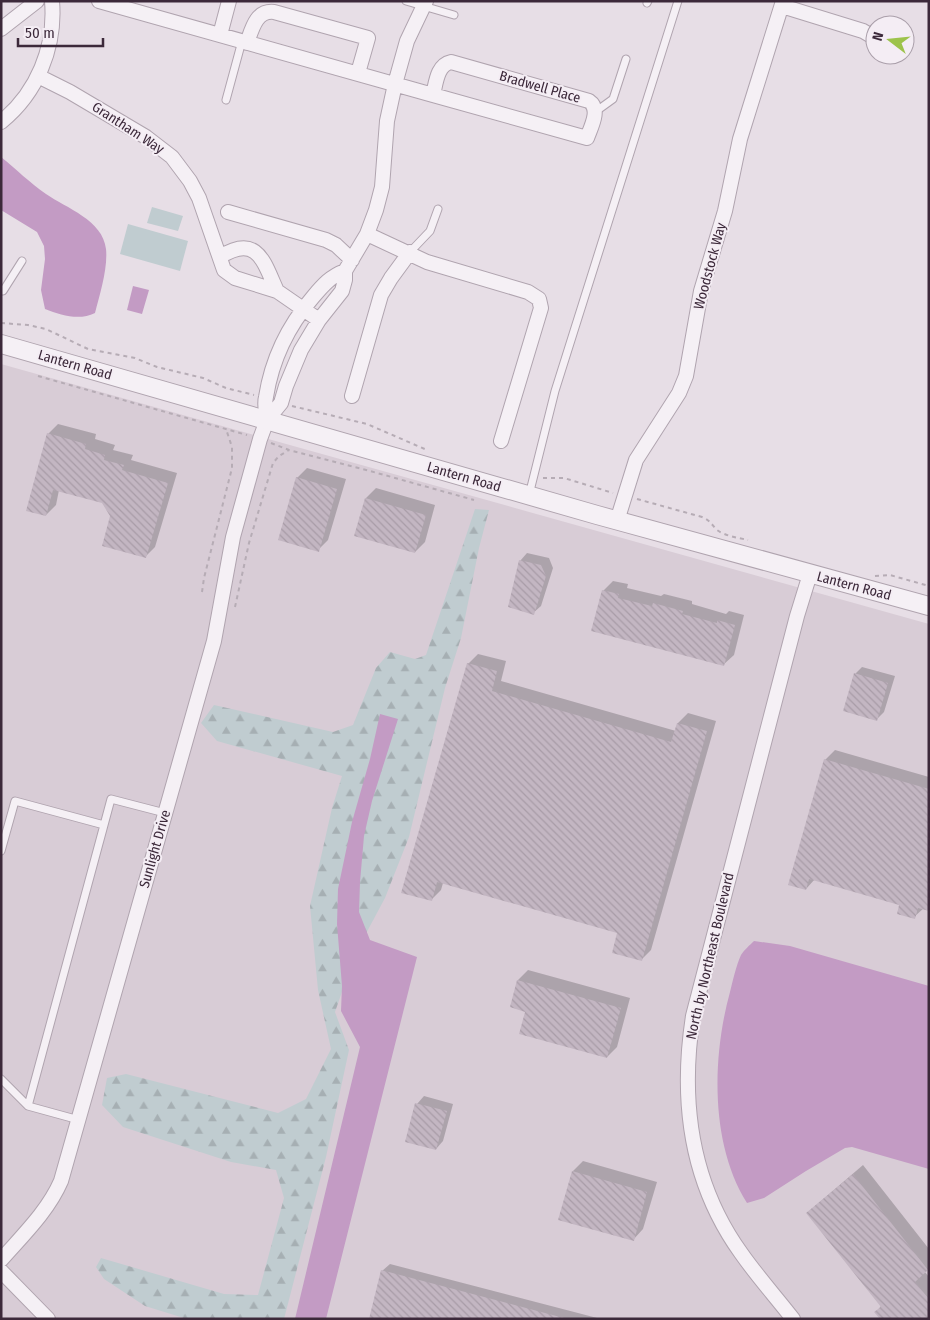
<svg xmlns="http://www.w3.org/2000/svg" width="930" height="1320" viewBox="0 0 930 1320" font-family="'Fira Sans Condensed',sans-serif">
  <style>
    .built { fill: #d8ccd6 }
    .forest { fill: url(#forest-firs) }
    .park { fill: #c0ccd0 }
    .water { fill: #c39bc4 }
    .shadow { fill: #0003 }
    .building { fill: url(#building-back-hatch) }
    .lines { fill: none; stroke-linecap: round; stroke-linejoin: round }
    .service-casing { stroke: #b0a4af; stroke-width: 9 }
    .minor-casing { stroke: #b0a4af; stroke-width: 16 }
    .tertiary-casing { stroke: #b0a4af; stroke-width: 20 }
    .path { stroke: #b6acb5; stroke-width: 2; stroke-dasharray: 4 4; stroke-linecap: butt }
    .service { stroke: #f5f0f5; stroke-width: 7 }
    .minor { stroke: #f5f0f5; stroke-width: 14 }
    .tertiary { stroke: #f5f0f5; stroke-width: 18 }
    .labels { text-anchor: middle; dominant-baseline: central; stroke-width: 4; stroke-linejoin: round; paint-order: stroke }
    .street-label { font-size: 14px; fill: #3c293a; stroke: #f4edf4 }
  </style>
  <defs>
    <pattern id="forest-firs" width="22" height="20" patternUnits="userSpaceOnUse" patternTransform="scale(1.25)"><rect width="22" height="20" fill="#c0ccd0"/><path d="M5 1l3.5 6h-7zM16 11l3.5 6h-7z" fill="#a6afb3"/></pattern>
    <pattern id="building-back-hatch" width="6" height="6" patternUnits="userSpaceOnUse" patternTransform="scale(1.25)"><rect width="6" height="6" fill="#c3b6c2"/><path d="M-1 5l2 2M0 0l6 6M5-1l2 2" fill="none" stroke="#a89ca7"/></pattern>
  </defs>
  <rect width="100%" height="100%" fill="#e7dee6"/>
  <!-- built -->
  <path class="built" d="M1,364L929,624V1319H1Z"/>
  <!-- forest -->
  <path class="forest" d="M475,509L489,510L479,548L461,638L445,688L409,837L385,898L355,954L335,1012L349,1050L326,1157L284,1319H187L145,1306L104,1279L96,1267L101,1258L224,1294L258,1295L284,1198L276,1170L231,1162L123,1127L102,1105L107,1078L126,1074L278,1113L306,1099L331,1049L318,990L310,906L332,808L342,776L217,741L201,723L214,705L333,732L353,725L376,668L390,652L415,659L426,655Z"/>
  <!-- park -->
  <path class="park" d="M152,207L183,216L178,231L147,223Z
    M128,224L188,241L180,271L120,254Z"/>
  <!-- water -->
  <path class="water" d="M1,157C16,169 30,183 46,194C66,208 103,220 106,249C108,268 100,294 95,313C79,321 61,315 45,309L41,290L45,259L44,246L37,232L1,210Z
    M133,286L149,290L142,314L127,310Z
    M380,714L398,719L372,801L364,836L360,882L359,912L370,940L417,957L326,1319H295L360,1047L341,1011L342,986L337,924L338,889L352,822L370,759Z
    M754,941L790,946L929,986V1169L852,1147L845,1148L806,1171L764,1198L747,1203C710,1144 712,1057 730,992C733,980 736,966 741,955C744,950 750,945 754,941Z"/>
  <!-- shadow -->
  <path class="shadow" d="M58,424L96,434L95,439L115,445L113,450L133,455L131,460L177,473L155,547L145,557L111,516L102,502L59,490L56,505L46,515L48,434Z
    M307,468L346,479L328,540L318,550L297,478Z
    M376,488L435,505L425,542L415,552L356,535L366,498Z
    M527,553L549,558L553,568L541,606L533,613L520,561Z
    M613,581L628,584L627,588L661,596L664,594L692,601V604L726,614L729,611L744,615L734,655L723,665L603,591Z
    M478,654L506,661L501,681L676,731L678,723L688,713L716,721L651,950L641,960L618,932L443,883L441,890L431,900L468,664Z
    M862,667L895,676L884,712L877,719L855,674Z
    M835,750L929,777V909L924,908L914,917L901,904L815,879L806,889L825,760Z
    M528,970L630,998L617,1047L607,1057L526,1011L511,1007L518,980Z
    M424,1096L453,1104L443,1141L436,1149L417,1104Z
    M583,1161L657,1182L643,1229L633,1240L560,1219L573,1171Z
    M863,1165L929,1249V1268L925,1272L929,1277V1319L876,1312L881,1306L807,1213Z
    M390,1264L601,1319H370L382,1271Z"/>
  <!-- building -->
  <path class="building" d="M47,433L86,444L85,449L105,455L104,460L124,465L122,470L168,483L146,558L102,546L110,516L102,503L53,490L46,516L26,511Z
    M296,477L337,489L319,552L278,540Z
    M365,498L426,515L415,553L354,536Z
    M519,560L541,565L546,576L534,615L508,607Z
    M602,590L619,594L618,598L652,606L653,603L683,611L682,614L717,623V620L735,625L724,666L591,631Z
    M467,663L497,671L492,691L671,742L677,723L707,731L642,961L612,953L617,933L437,882L432,901L401,893Z
    M854,673L888,683L877,721L843,711Z
    M824,759L929,789V911L918,908L915,919L897,914L899,905L809,879L806,890L788,885Z
    M517,980L621,1008L607,1058L519,1034L525,1012L510,1007Z
    M415,1103L447,1111L436,1150L405,1142Z
    M572,1171L647,1192L634,1241L558,1220Z
    M853,1174L928,1270L915,1282L929,1299V1319H880L874,1312L881,1307L806,1213Z
    M381,1270L564,1318V1319H369Z"/>
  <g class="lines">
    <!-- service casing -->
    <g class="service-casing">
      <path id="service" d="M406,1L454,15
        M647,3L648,1
        M226,100L242,41
        M595,112L613,99L626,59
        M410,252L430,231L438,209
        M1,291H3L22,261
        M529,495L555,391L678,1
        M1,851L15,801L104,825L111,799L165,813
        M1,1079L28,1106L79,1120
        M28,1106L104,825"/>
    </g>
    <!-- minor casing -->
    <g class="minor-casing">
      <path id="minor" d="M99,1L433,95
        M782,6L863,31L875,38
        M1,29L37,1
        M220,35L229,1
        M247,43C252,29 256,10 274,12L368,38L358,73
        M451,62L589,101C601,109 591,127 587,138L433,95C436,83 437,65 451,62Z
        M38,76L70,92L146,137L172,157L190,181L199,198L224,270L235,278L277,291L319,320
        M1,122C37,93 56,47 52,1
        M228,212L326,240L336,245L352,260
        M367,234L427,262L528,292L539,299L541,308L501,441
        M220,257C258,233 264,263 277,291
        M352,396L381,295L391,278L410,252
        M267,420C266,413 264,404 266,397C272,359 288,326 313,297C323,285 331,276 345,271
        M617,521L636,460L679,393L686,376L701,291L725,211L740,139L783,1
        M1,1260C23,1235 48,1211 61,1181L214,641L233,537L260,439L267,420L281,403L286,386L301,350L319,320L342,291L345,280V271L367,234L376,210L382,187L387,121L395,84L407,41L426,1
        M1,1271L48,1319
        M793,1319C776,1297 757,1276 741,1253C690,1182 680,1100 693,1016L797,616L810,574"/>
    </g>
    <!-- tertiary casing -->
    <g class="tertiary-casing">
      <path id="tertiary" d="M1,344L597,515L929,606"/>
    </g>
    <!-- path -->
    <path class="path" d="M1,323L28,325L46,329L88,349L135,358L157,367L203,378L226,388L254,395
      M38,376L247,435
      M292,406L367,424L427,450
      M271,443L289,450L370,471L474,500
      M543,478H564L613,493
      M637,499L702,517C710,520 712,525 717,530C725,536 739,538 748,540
      M875,576L890,575L929,586
      M202,592L204,578L232,468V447L226,429
      M235,607L249,543L273,463L279,456L289,450"/>
    <!-- service -->
    <use href="#service" class="service"/>
    <!-- minor -->
    <use href="#minor" class="minor"/>
    <!-- tertiary -->
    <use href="#tertiary" class="tertiary"/>
  </g>
  <g class="labels">
    <!-- street labels -->
    <g class="street-label">
      <text transform="translate(540 87) rotate(16)">Bradwell Place</text>
      <text transform="translate(128 128) rotate(33)">Grantham Way</text>
      <text transform="translate(710 266) rotate(-75)">Woodstock Way</text>
      <text transform="translate(75 365) rotate(16)">Lantern Road</text>
      <text transform="translate(464 477) rotate(16)">Lantern Road</text>
      <text transform="translate(854 586) rotate(15)">Lantern Road</text>
      <text transform="translate(155 849) rotate(-74)">Sunlight Drive</text>
      <text transform="translate(710 956) rotate(-77)">North by Northeast Boulevard</text>
    </g>
  </g>
  <!-- border -->
  <rect width="930" height="1320" fill="none" stroke="#3c293a" stroke-width="5"/>
  <!-- north arrow -->
  <g transform="translate(890 40) rotate(286)"><circle r="24" fill="#f4edf4" stroke="#aa9faa"/>
  <path d="M0-4L9 19L0 12L-9 19Z" fill="#9dc34b"/>
  <text y="-8" font-size="14" font-weight="bold" text-anchor="middle" fill="#3c293a">N</text>
  </g>
  <!-- scale -->
  <path d="M18 38v8h85v-8" fill="none" stroke="#3c293a" stroke-width="2.5"/>
  <text x="25" y="38" font-size="15" fill="#3c293a" stroke="#f4edf4" stroke-width="4" paint-order="stroke">50 m</text>
</svg>
